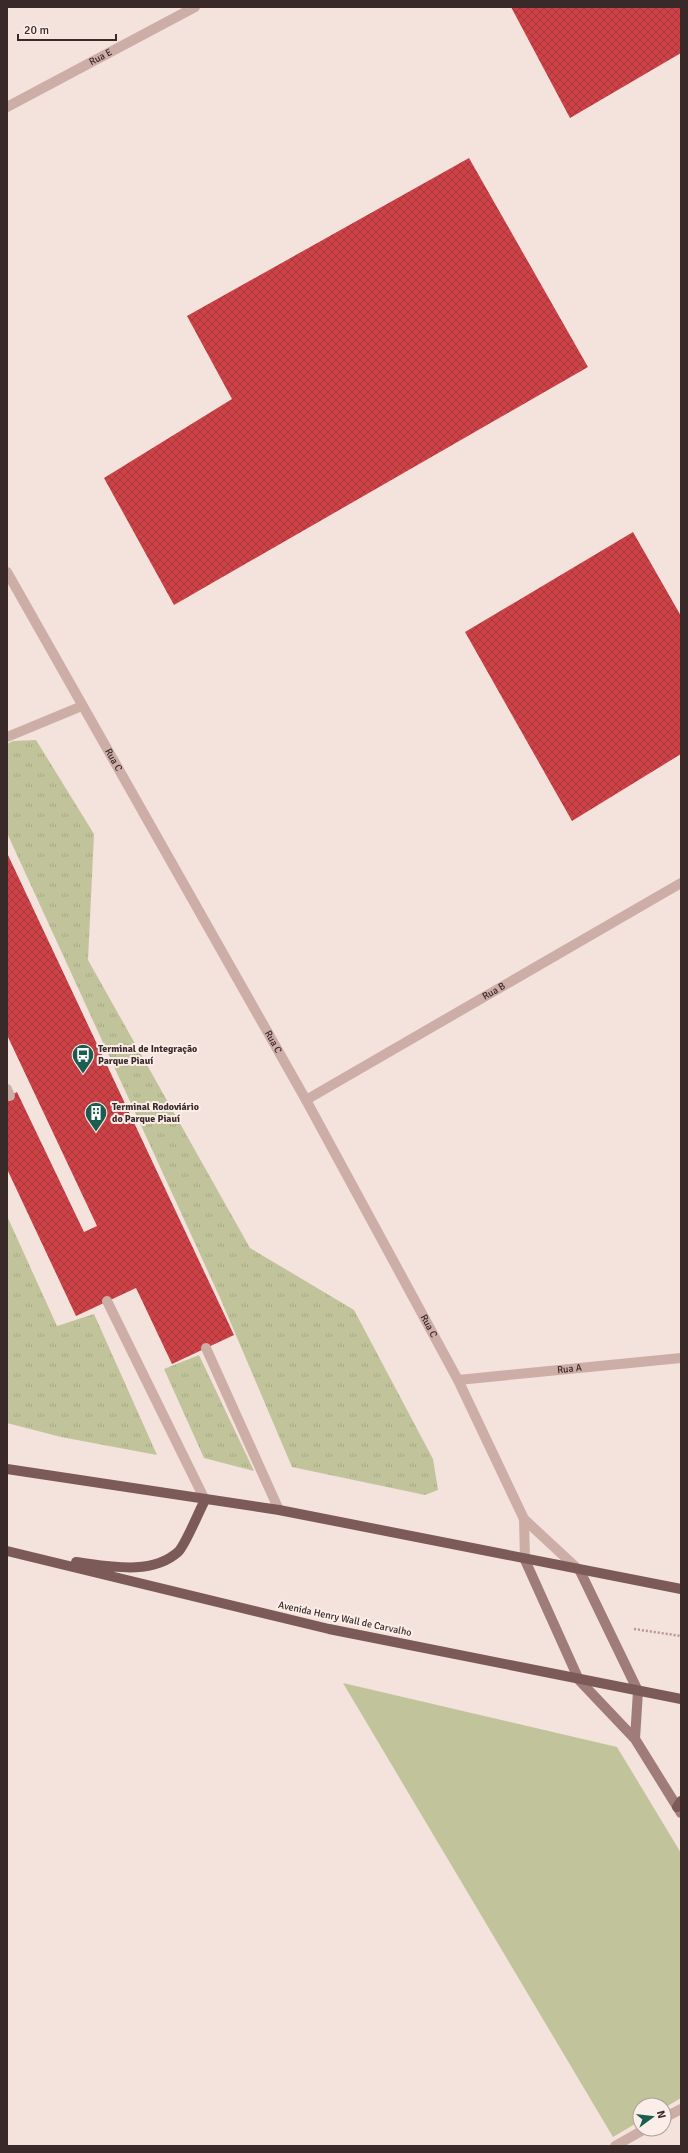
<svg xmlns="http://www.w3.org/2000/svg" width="688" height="2153" viewBox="0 0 688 2153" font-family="Signika,sans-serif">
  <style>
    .grass { fill: url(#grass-tufts) }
    .park { fill: #c1c49b }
    .building { fill: url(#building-cross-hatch) }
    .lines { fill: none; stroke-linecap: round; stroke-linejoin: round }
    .path { stroke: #b99791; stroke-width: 2.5; stroke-dasharray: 2 2; stroke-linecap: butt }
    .lane { stroke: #cdaea7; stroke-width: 10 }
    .street { stroke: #cdaea7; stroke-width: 10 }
    .secondary { stroke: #a07c79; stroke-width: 10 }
    .primary { stroke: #7b5a58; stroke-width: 10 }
    .labels { text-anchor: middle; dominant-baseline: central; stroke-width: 4; stroke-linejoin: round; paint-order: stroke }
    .street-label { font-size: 10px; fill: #392928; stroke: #fbeee9 }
    .poi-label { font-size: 10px; font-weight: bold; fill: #392928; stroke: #fbeee9; text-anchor: start }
  </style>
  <defs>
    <pattern id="grass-tufts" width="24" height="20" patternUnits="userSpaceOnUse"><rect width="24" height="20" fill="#c1c49b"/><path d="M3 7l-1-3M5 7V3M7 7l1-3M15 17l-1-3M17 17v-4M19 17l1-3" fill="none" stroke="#a7a886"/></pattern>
    <pattern id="building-cross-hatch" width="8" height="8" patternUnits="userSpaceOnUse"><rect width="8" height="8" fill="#cc4247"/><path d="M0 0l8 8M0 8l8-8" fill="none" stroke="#a7373b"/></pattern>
  </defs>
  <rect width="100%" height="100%" fill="#f4e2dc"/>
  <!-- grass -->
  <path class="grass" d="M36,740L94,834L88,960L250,1248L354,1310L433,1459L438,1490L425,1495L292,1467L221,1300L7,833V744L13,741Z
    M7,1216L57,1326L94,1314L157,1455L61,1437L7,1423Z
    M199,1355L254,1471L204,1458L164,1369Z"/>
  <!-- park -->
  <path class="park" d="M343,1683L617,1747L681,1853V2098L664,2108V2105H640V2121L613,2137Z"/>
  <!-- building -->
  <path class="building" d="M511,7H681V53L570,118Z
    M469,158L588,367L174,605L104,478L232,399L187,316Z
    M633,532L681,616V754L572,821L465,632Z
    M7,853L234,1335L172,1364L136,1288L76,1316L7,1169V1097L17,1092L84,1232L97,1226L7,1035Z"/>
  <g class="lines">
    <!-- path -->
    <path class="path" d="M634,1629L681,1636"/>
    <!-- lane -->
    <path class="lane" d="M7,737L82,706
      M7,1089L10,1096
      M107,1301L205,1500
      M206,1348L279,1510"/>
    <!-- street -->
    <g class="street">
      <path id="s1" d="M7,107L195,7"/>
      <path id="s2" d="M7,572L306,1100L458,1380L524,1519L580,1571"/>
      <path id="s3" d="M306,1100L681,883"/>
      <path id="s4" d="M458,1380L681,1358"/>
      <path d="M524,1519L525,1560"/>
      <path d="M664,2118L681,2109"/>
      <path d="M615,2146L645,2129"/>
    </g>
    <!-- secondary -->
    <path class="secondary" d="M525,1560L579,1680L635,1739L681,1813
      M580,1571L638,1691L635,1739"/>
    <!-- primary -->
    <path class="primary" d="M7,1469L279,1510L681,1589
      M7,1551L329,1629L681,1699
      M76,1562C108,1566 151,1576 178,1552C185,1546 199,1511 205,1500
      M677,1807L681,1801"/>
  </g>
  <!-- icons -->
  <defs>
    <g id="bus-pin" transform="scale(1.15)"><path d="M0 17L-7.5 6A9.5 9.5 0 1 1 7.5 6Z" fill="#1b5d4f" stroke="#fbeee9"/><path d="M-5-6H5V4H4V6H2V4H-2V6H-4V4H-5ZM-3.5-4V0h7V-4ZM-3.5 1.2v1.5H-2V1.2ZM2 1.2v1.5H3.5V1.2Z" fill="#fff"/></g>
    <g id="building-pin" transform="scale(1.15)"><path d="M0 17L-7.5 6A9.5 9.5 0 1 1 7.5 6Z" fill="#1b5d4f" stroke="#fbeee9"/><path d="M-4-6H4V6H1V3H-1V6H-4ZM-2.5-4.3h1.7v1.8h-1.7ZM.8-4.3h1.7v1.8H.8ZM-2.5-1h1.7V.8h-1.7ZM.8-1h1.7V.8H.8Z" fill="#fff"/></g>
  </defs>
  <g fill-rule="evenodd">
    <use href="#bus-pin" x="83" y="1055"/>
    <use href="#building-pin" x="96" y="1113"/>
  </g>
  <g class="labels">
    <!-- street labels -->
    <g class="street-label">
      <text stroke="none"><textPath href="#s1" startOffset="106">Rua E</textPath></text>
      <text stroke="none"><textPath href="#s2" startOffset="216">Rua C</textPath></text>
      <text stroke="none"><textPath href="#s3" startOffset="217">Rua B</textPath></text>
      <text stroke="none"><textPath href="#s2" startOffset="540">Rua C</textPath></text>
      <text stroke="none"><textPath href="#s2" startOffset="864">Rua C</textPath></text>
      <text stroke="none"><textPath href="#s4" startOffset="112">Rua A</textPath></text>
      <text transform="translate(345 1619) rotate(12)">Avenida Henry Wall de Carvalho</text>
    </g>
    <!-- poi labels -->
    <g class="poi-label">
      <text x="98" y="1049">Terminal de Integração<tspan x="98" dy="12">Parque Piauí</tspan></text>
      <text x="112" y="1107">Terminal Rodoviário<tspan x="112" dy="12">do Parque Piauí</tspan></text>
    </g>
  </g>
  <!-- border -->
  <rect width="688" height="2153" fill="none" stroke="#392928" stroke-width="16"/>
  <!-- north arrow -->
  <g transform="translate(652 2117) rotate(75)"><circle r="19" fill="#fbeee9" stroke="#ad9f9c"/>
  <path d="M0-3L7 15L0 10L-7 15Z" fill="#1b5d4f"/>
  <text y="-6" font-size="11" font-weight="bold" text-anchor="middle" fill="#392928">N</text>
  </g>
  <!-- scale -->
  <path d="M18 34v6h98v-6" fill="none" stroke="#392928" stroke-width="2"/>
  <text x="24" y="34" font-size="12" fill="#392928" stroke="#fbeee9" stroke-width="3" paint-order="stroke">20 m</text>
</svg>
